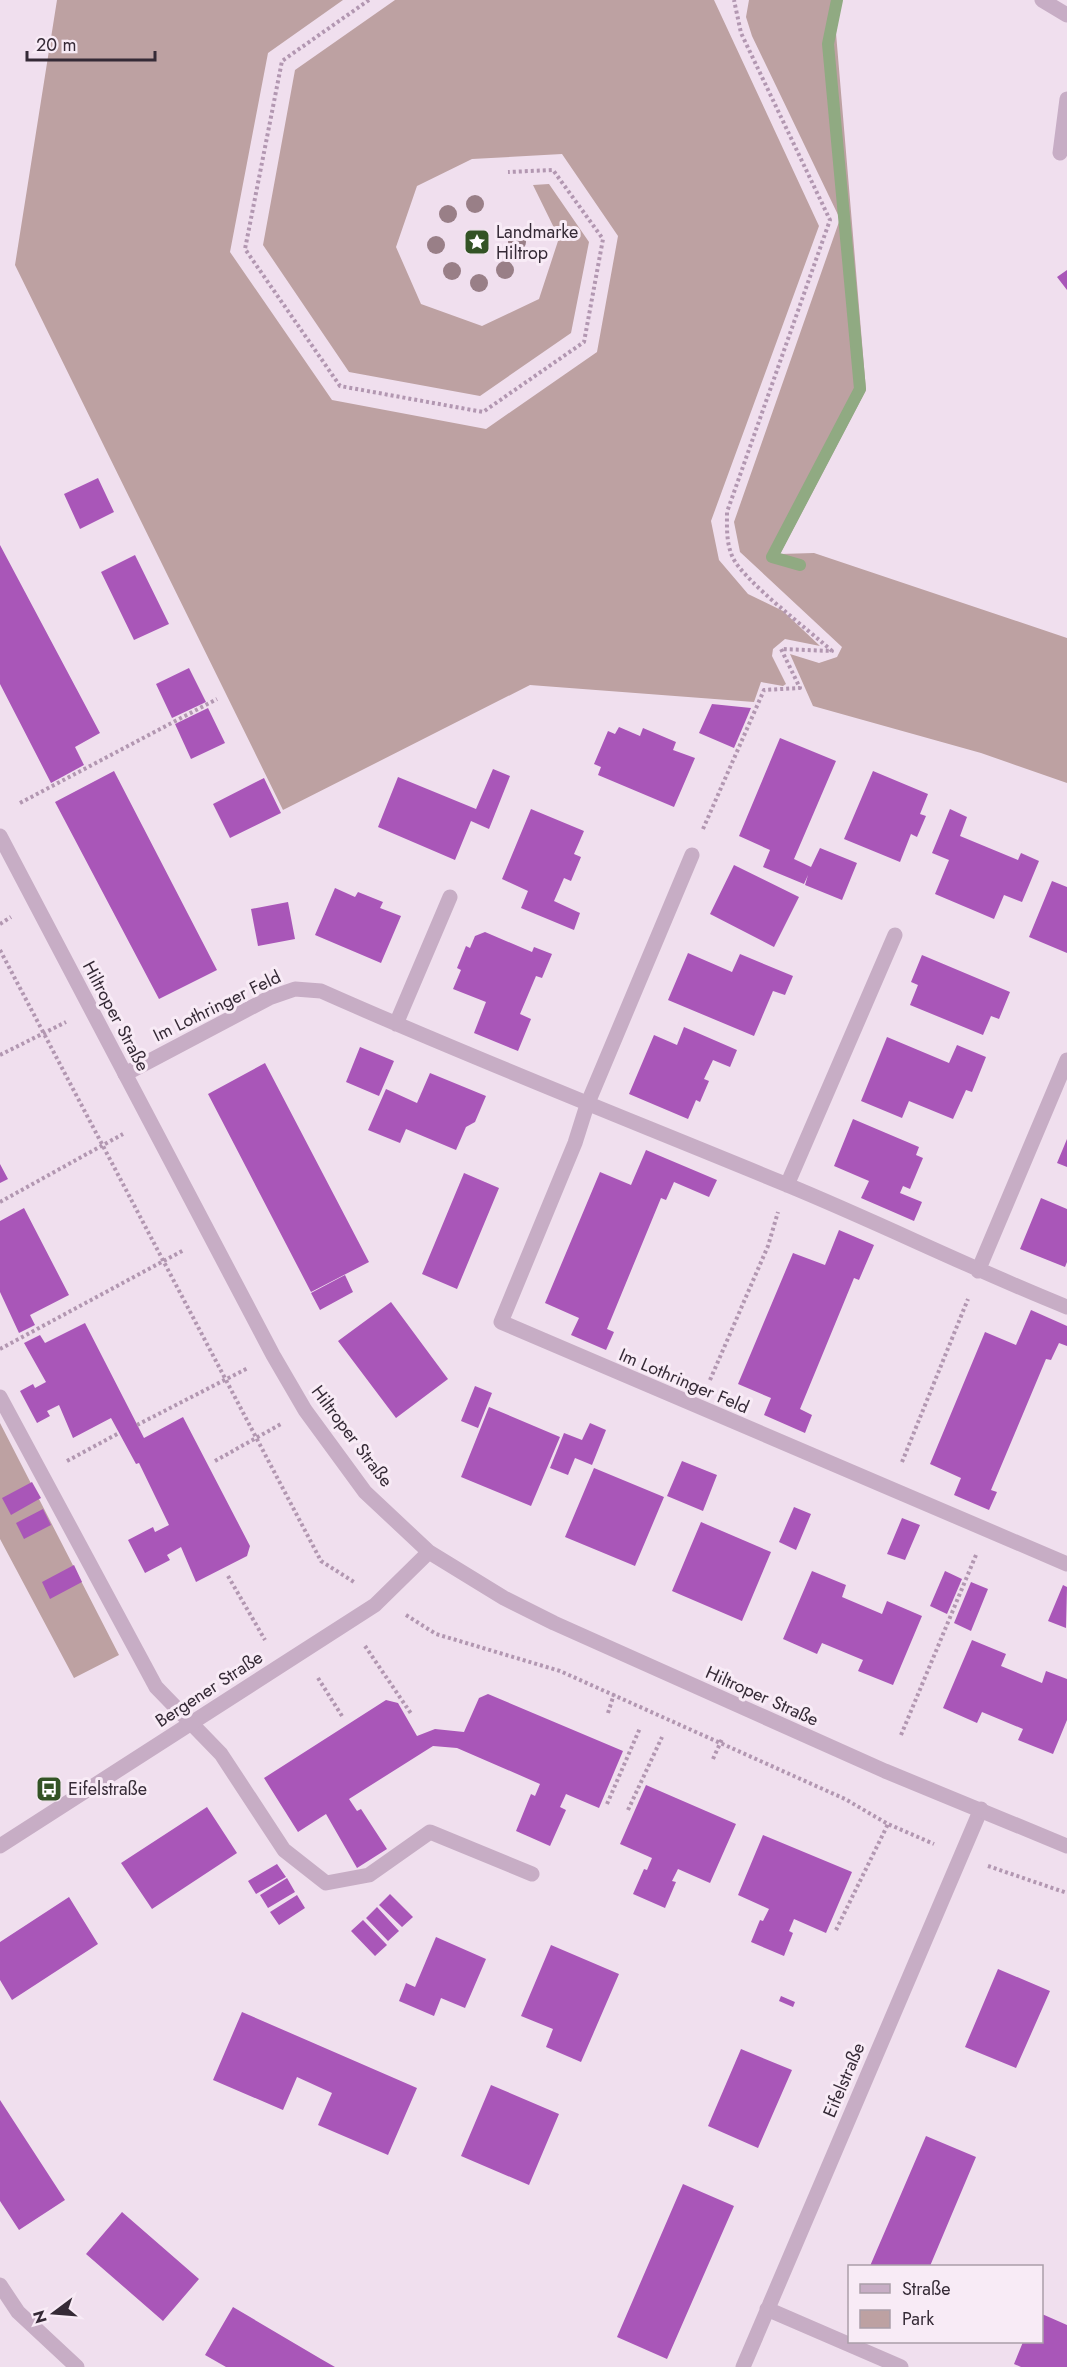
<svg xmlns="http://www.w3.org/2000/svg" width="1067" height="2367" viewBox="0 0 1067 2367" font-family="Jost,sans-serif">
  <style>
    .green { fill: #bda1a2 }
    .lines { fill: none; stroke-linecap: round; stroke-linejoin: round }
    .stream { stroke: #90aa82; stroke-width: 12 }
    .building { fill: #a956b8 }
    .path { stroke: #b297b1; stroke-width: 4; stroke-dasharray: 3 3; stroke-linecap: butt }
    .service { stroke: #c7adc5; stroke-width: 15 }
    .minor { stroke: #c7adc5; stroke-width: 15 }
    .tertiary { stroke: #c7adc5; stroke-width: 15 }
    .tree { fill: #997f87 }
    .labels { text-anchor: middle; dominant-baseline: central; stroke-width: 6; stroke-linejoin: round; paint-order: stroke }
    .poi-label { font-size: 18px; fill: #352a36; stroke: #f8ebf6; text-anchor: start }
    .street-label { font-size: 18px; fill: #352a36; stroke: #f8ebf6 }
  </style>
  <rect width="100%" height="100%" fill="#f0dfee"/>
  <!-- green -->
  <path class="green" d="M57,0H343L268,53L230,252L332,400L486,429L597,352L618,236L562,154L472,159L417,186L396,247L421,304L482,326L539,299L559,238L533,185L549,184L589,242L571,333L480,396L349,372L263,245L295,70L395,0H714L819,226L711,521L719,560L748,594L783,611L820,646L785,639L773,649L772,656L786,684L783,686L761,682L754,702L530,685L283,810L15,265Z
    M749,0H839L836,33L866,390L780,554L814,553L1067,638V783L981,753L813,706L790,654L819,663L837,657L842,647L740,552L734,522L840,219L752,36L746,17Z
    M0,1423L119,1655L74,1678L0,1539Z"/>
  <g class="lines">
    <!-- stream -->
    <path class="stream" d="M800,565L772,557L860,389L828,44L837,0"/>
  </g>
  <!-- building -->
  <path class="building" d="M1067,270V290L1057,277Z
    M98,478L114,512L80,529L64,494Z
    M0,545L100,733L75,747L84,765L51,783L0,684Z
    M135,555L169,624L134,640L101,572Z
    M189,668L206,702L172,718L156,684Z
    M712,704L751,708L734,748L699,733Z
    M208,708L225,743L191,759L175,724Z
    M619,727L640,736L643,728L676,742L673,750L695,758L674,807L598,775L601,767L594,764L608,731L615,734Z
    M780,738L836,761L794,859L811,867L820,848L857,863L842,900L805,885L808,875L804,884L763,867L770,850L739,836Z
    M493,769L510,776L489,829L471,821L455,860L378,827L398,777L476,809Z
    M114,771L217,970L159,999L55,802Z
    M873,771L928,794L920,814L926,816L917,837L911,834L900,862L844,839Z
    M264,778L281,813L230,838L213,804Z
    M531,809L584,831L574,854L581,857L571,881L564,878L554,901L580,913L574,930L521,908L528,891L502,879Z
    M950,809L967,817L960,836L1018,860L1021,853L1039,861L1022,902L1004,895L994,919L935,894L949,860L932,853Z
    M734,865L799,897L774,947L710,914Z
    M1052,881L1067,887V953L1029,937Z
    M335,888L355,897L358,892L383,902L380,908L401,916L381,963L315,935Z
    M288,902L295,939L258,946L251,909Z
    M485,932L532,952L534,947L552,954L542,978L536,976L520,1014L531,1019L518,1051L474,1033L486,1002L453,989L461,970L457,968L466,946L470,948L475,936Z
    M688,953L732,972L740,954L793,976L785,995L773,991L754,1036L668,1000Z
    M922,955L1010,992L999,1019L991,1016L983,1035L910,1005L918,985L911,982Z
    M684,1027L737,1050L730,1067L713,1060L704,1079L709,1081L700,1102L696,1100L688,1119L629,1094L654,1035L677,1045Z
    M887,1037L949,1063L957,1045L986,1057L972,1092L966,1090L953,1119L909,1101L902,1118L861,1101Z
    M360,1047L394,1061L379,1096L346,1082Z
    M265,1063L369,1262L311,1292L208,1094Z
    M430,1073L486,1096L475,1122L466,1127L456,1150L406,1129L400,1143L368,1130L386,1089L417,1103Z
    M853,1119L919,1147L916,1155L923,1158L910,1189L903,1186L900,1193L922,1202L914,1221L861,1198L869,1181L834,1166Z
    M1067,1139V1167L1057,1163Z
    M646,1150L717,1180L709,1197L674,1182L666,1200L661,1198L607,1329L614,1332L606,1350L571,1335L579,1318L545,1303L600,1172L631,1185Z
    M0,1164L8,1179L0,1183Z
    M464,1173L499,1188L457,1289L422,1274Z
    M1041,1198L1067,1209V1262L1065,1267L1020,1249Z
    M24,1208L69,1295L30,1315L35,1325L19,1333L0,1292V1221Z
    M839,1230L874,1245L859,1280L854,1278L800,1409L812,1415L805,1433L764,1415L771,1398L738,1384L793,1253L825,1265Z
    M345,1275L353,1292L320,1310L311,1293Z
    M391,1302L448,1379L396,1418L338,1341Z
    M1031,1310L1067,1326V1346L1059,1343L1051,1360L1046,1359L991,1490L997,1492L989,1510L954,1495L961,1478L930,1464L985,1332L1016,1345Z
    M85,1323L144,1438L183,1417L250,1546L247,1556L196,1582L181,1547L167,1555L170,1560L145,1573L128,1540L153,1527L155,1532L169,1525L139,1463L136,1464L111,1418L73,1438L59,1405L47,1411L50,1416L37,1423L20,1391L33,1384L35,1388L46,1382L24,1343L40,1335L45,1343Z
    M475,1386L492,1393L478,1428L461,1421Z
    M489,1407L560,1437L531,1506L461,1477Z
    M590,1423L606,1430L592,1465L575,1458L568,1475L550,1468L564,1433L582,1440Z
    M682,1461L717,1475L703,1511L667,1496Z
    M594,1468L664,1497L635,1566L565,1537Z
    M32,1482L41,1498L11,1515L2,1498Z
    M794,1507L811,1514L796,1550L779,1542Z
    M43,1509L51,1525L24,1539L16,1523Z
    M902,1518L920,1525L905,1560L887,1554Z
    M701,1522L771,1552L742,1621L672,1591Z
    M74,1565L82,1582L50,1599L42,1582Z
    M812,1571L846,1585L842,1597L882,1614L887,1601L922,1616L893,1685L858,1671L863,1660L822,1643L817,1654L783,1639Z
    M945,1571L962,1579L947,1614L930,1606Z
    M971,1582L988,1589L971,1631L954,1623Z
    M1063,1585L1067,1587L1066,1628L1048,1621Z
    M972,1640L1006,1654L1001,1666L1042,1683L1046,1671L1067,1679V1720L1053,1754L1018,1740L1023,1729L982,1712L977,1723L943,1708Z
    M488,1694L623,1751L599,1808L566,1794L560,1807L566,1810L550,1846L516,1831L531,1794L535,1796L540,1784L457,1748L433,1746L349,1799L357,1811L361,1809L387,1849L357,1868L326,1814L298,1832L264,1778L386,1700L398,1703L417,1736L435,1729L464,1732L479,1698Z
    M646,1785L736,1824L710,1883L678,1869L672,1881L676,1882L665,1908L633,1894L644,1869L647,1870L652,1858L620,1844Z
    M207,1807L237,1853L152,1909L121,1863Z
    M763,1835L852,1872L826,1933L794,1919L789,1931L793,1933L784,1956L751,1942L760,1920L763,1921L769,1909L738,1895Z
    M277,1864L286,1877L256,1894L248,1881Z
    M287,1878L295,1892L268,1908L260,1895Z
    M390,1894L413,1917L402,1927L379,1905Z
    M297,1895L305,1908L279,1925L270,1912Z
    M69,1897L98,1944L12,2000L0,1980V1942Z
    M377,1907L399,1931L388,1941L366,1918Z
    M363,1920L387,1945L375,1956L351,1931Z
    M436,1937L486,1959L465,2008L441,1998L434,2016L399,2001L406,1983L415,1987Z
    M551,1945L619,1974L581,2062L546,2047L553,2029L521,2016Z
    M998,1969L1050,1991L1016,2068L965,2047Z
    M781,1996L795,2002L793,2007L779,2001Z
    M242,2012L417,2088L388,2155L318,2125L332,2093L297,2077L283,2110L213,2080Z
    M741,2049L792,2070L758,2148L708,2126Z
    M491,2085L559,2114L529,2185L461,2156Z
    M0,2100L65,2200L19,2230L0,2201Z
    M926,2136L976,2157L930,2266H870Z
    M683,2184L734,2206L667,2359L617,2337Z
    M122,2212L199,2279L163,2321L86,2254Z
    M233,2307L321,2359L335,2367H226L205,2355Z
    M1042,2314L1067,2325V2367H1021L1014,2364L1023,2342H1042Z"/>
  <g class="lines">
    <!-- path -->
    <path class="path" d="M369,0L282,61L245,249L340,386L483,412L584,342L603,239L553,170L508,172
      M20,803L217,699
      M703,829L764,690L800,688L781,649L832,651C810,631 744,581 733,558C726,543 727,528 727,512L830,220L741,33L734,0
      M0,924L11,917
      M0,950L321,1561L354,1582
      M0,1055L66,1022
      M0,1202L123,1134
      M0,1349L184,1250
      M710,1380L768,1246L778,1212
      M137,1425L248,1368
      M67,1461L119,1433
      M215,1461L281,1424
      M902,1462L968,1299
      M228,1576L265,1640
      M406,1615L436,1634L560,1671L845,1799L888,1824L934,1844
      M365,1646L412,1715
      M318,1678L342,1716
      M608,1713L614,1694
      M901,1735L976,1555
      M713,1759L722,1739
      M607,1804L640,1728
      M628,1810L662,1737
      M988,1866L1067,1893
      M836,1930L888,1824"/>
    <!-- service -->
    <path class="service" d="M1042,0L1067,15
      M0,1397L156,1687L221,1754L284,1850L326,1883L369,1875L430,1832L532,1874"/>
    <!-- minor -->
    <path class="minor" d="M1060,153L1067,99
      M692,855L587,1105L575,1143L501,1322L1067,1564
      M396,1024L450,897
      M125,1074L269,998L295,989L321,991C474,1059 630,1120 785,1184C880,1223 972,1269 1067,1307
      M787,1185L895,935
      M978,1271L1067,1060
      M0,2285L18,2312L77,2367
      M767,2309L901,2367
      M743,2367L981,1809"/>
    <!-- tertiary -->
    <path class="tertiary" d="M0,836L273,1355L305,1410L365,1492L429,1552L504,1598L554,1623L885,1771L1067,1846
      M0,1846L375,1605L429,1552"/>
  </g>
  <!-- trees -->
  <g class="tree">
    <circle cx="475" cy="204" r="9"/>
    <circle cx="448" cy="214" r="9"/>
    <circle cx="517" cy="242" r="9"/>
    <circle cx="436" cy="245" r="9"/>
    <circle cx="505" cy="270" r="9"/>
    <circle cx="452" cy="271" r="9"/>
    <circle cx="479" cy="283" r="9"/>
  </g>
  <!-- icons -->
  <defs>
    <g id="sight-square" transform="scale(1.35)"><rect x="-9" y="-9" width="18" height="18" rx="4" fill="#335325" stroke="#f8ebf6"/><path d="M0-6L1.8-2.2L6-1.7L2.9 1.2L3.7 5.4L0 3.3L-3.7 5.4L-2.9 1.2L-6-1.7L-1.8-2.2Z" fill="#fff"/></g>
    <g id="bus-square" transform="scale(1.35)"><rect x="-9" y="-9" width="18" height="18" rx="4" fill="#335325" stroke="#f8ebf6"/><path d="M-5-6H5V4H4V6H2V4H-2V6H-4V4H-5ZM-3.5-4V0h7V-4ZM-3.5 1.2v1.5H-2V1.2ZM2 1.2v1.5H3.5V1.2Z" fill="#fff"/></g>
  </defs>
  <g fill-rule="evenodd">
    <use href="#sight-square" x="477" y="242"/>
    <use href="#bus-square" x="49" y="1789"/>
  </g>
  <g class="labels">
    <!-- poi labels -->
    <g class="poi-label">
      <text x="496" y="232">Landmarke<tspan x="496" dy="21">Hiltrop</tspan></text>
      <text x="68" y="1789">Eifelstraße</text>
    </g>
    <!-- street labels -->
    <g class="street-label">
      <text transform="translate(217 1006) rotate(-26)">Im Lothringer Feld</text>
      <text transform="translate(116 1016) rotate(62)">Hiltroper Straße</text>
      <text transform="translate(684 1381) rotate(23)">Im Lothringer Feld</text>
      <text transform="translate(352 1436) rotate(53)">Hiltroper Straße</text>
      <text transform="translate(209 1689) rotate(-33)">Bergener Straße</text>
      <text transform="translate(762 1696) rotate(24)">Hiltroper Straße</text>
      <text transform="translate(844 2080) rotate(-67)">Eifelstraße</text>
    </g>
  </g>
  <!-- legend -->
  <rect x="848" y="2265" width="195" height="78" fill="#f8ebf6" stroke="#aa9ea9" stroke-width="1.5"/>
  <rect x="860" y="2284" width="30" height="9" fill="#c7adc5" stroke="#aa9ea9" stroke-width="1.5"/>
  <text x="902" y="2295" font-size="18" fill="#352a36">Straße</text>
  <rect x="860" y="2310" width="30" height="18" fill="#bda1a2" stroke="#aa9ea9" stroke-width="1.5"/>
  <text x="902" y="2325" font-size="18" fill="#352a36">Park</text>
  <!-- north arrow -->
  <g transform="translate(54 2313) rotate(254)" stroke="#f8ebf6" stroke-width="4.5" paint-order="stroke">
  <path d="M0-4.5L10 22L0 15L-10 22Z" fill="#352a36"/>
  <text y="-9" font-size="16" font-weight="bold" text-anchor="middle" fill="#352a36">N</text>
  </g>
  <!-- scale -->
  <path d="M27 51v9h128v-9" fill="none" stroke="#352a36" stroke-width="3"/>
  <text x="36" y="51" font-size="18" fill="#352a36" stroke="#f8ebf6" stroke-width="4.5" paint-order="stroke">20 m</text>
</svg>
